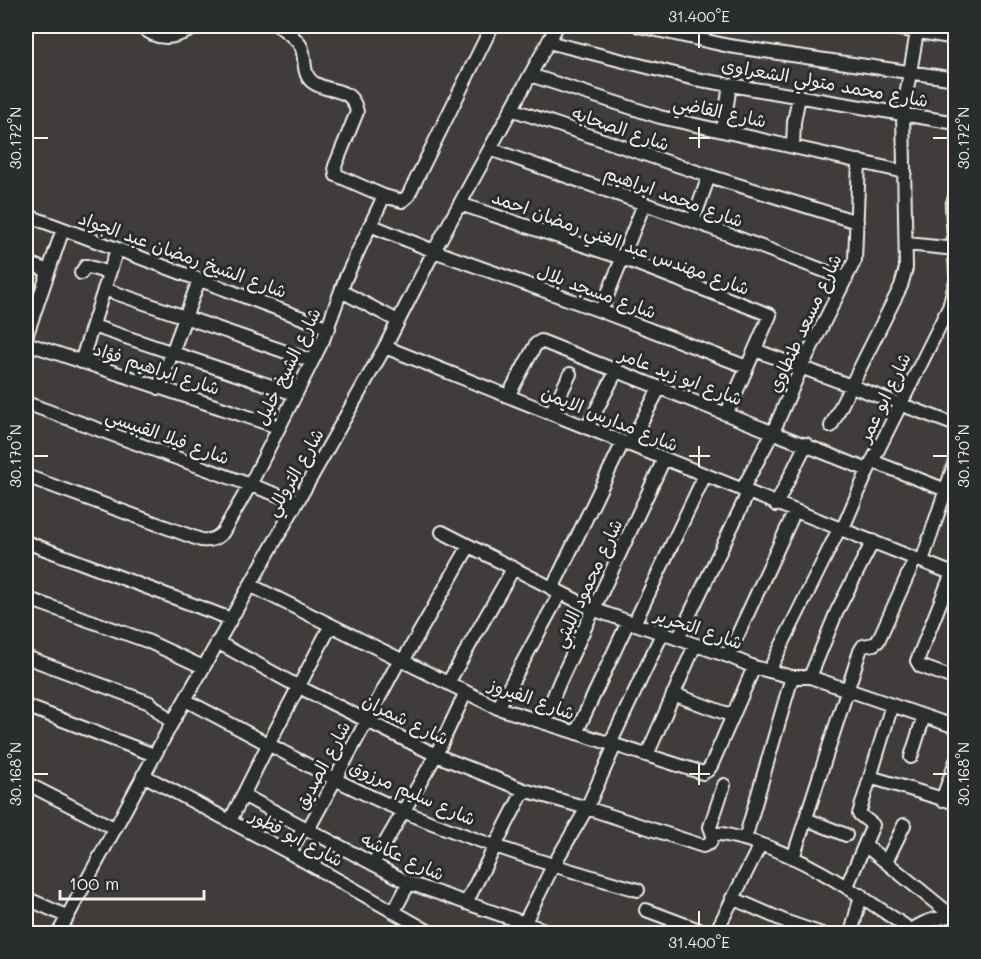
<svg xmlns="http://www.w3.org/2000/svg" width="981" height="959" viewBox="0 0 981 959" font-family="Mali,'Playpen Sans Arabic',sans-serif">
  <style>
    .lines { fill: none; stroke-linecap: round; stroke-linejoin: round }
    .minor-casing { stroke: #f4f1e8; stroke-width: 16 }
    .minor { stroke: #2a2d2e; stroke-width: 12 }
    .ticks { fill: none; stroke: #f4f1e8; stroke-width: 2 }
    .labels { text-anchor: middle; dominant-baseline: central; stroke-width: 6; stroke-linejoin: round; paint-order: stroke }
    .street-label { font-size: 18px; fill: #f4f1e8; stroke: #2a2d2e }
    .neatline { fill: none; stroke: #f4f1e8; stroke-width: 2 }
    .ticks-label { font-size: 15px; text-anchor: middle; fill: #f4f1e8 }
  </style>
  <rect width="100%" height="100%" fill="#3f3c3b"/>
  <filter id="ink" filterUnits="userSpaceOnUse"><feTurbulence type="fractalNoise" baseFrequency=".0167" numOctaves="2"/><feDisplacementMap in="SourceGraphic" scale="12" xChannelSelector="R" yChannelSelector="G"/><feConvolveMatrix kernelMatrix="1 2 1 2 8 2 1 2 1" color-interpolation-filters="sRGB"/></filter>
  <g filter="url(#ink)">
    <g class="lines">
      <!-- minor casing -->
      <g class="minor-casing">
        <path id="minor" d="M141,26C162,45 177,36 200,26
          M279,26C287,32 299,40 302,49C306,60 302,76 314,83C332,94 352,86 357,112L335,166L336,175L384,196L402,201L408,196L492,26
          M639,26L729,46L956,79
          M882,26L956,38
          M548,42L695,79L956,123
          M530,75L660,117L905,172
          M511,109L709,176L857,222
          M723,130L730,85
          M793,146L794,122L799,96
          M490,149L693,221L846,279
          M956,193L952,206L956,273
          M460,204L622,258L770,315L727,413
          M26,215L329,328
          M693,221L709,176
          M370,225L434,251L601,311L747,367
          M907,244L956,249
          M26,262L48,271
          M81,273L86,266L109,273
          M104,289L312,361
          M341,291L398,321
          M601,311L644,204
          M93,326L295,394
          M26,337L63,229
          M26,343L278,427
          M385,347L956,575
          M755,350L956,425
          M81,362L117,249
          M159,388L199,280
          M508,396L536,344L541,341L868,470
          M26,403L297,502
          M551,413L570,374
          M831,426L901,286L906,268L903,113L918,26
          M587,428L617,370
          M629,445L660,387
          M872,461L946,490
          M26,476L201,540C211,541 216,539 223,532L250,485L323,340L346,277L384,196
          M742,490L773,432L801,368L855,260L859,161
          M776,505L806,444
          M843,528L868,470L949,307L956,281
          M442,532L595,610L728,656L754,667L792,677H810L956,727
          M26,542L231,619
          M922,561L956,459
          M952,573L917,661L920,666L956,679
          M250,585L498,708L703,773L708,770L711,766L754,667
          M552,589L623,442
          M26,598L147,641L203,667
          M634,624L705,475
          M678,639L748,493
          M217,642L299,687L436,755L524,790L587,808L703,846L710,843L713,835C720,832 727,835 735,837C798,851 858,894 911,930
          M728,656L795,511
          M26,657L150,703L172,723
          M403,661L469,546
          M769,671L840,527
          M810,677L837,611L873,541
          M448,683L513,569
          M673,694L733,716
          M185,700C257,737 330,780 405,812C481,844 559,868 638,890
          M26,706L154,755
          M498,708L560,593
          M543,722L560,681L664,459
          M576,733L628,622
          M610,744L662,634
          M647,755L695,645
          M911,757L924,716
          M143,775L290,853L433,934
          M870,777L956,803
          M26,783L114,828
          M243,795L409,883L556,934
          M942,800L956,761
          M806,819L846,835
          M230,821L269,743L331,625
          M713,835L710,827L724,785
          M745,839L792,677
          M865,845L952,916
          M290,853L300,834L310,826L400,659
          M793,858L860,651L863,646L874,644L878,641L915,559
          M886,862L904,825
          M373,864L436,755L466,692
          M847,886L873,825L859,814L892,705
          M26,898L66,916
          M732,898L787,922L822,934
          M466,903L524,790
          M646,910L710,934
          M394,911L409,883
          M524,924L553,866L587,808L615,745
          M58,934L172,723L385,347L434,251L557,26
          M715,934L760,845
          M851,934L861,895
          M906,934C921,922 936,918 954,915"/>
      </g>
      <!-- minor -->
      <use href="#minor" class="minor"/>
    </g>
  </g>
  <!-- ticks -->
  <path class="ticks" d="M699,33V48M699,127V148M33,138H48M689,138H710M933,138H948M699,446V467M33,456H48M689,456H710M933,456H948M699,764V785M33,774H48M689,774H710M933,774H948M699,911V926"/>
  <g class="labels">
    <!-- street labels -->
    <g class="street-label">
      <text transform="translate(825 82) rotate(10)">شارع محمد متولي الشعراوى</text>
      <text transform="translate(720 111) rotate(12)">شارع القاضي</text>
      <text transform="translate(621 128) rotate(19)">شارع الصحابه</text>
      <text transform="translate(674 196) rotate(20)">شارع محمد ابراهيم</text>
      <text transform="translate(621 242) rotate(20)">شارع مهندس عبد الغني رمضان احمد</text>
      <text transform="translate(183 254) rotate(20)">شارع الشيخ رمضان عبد الجواد</text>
      <text transform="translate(597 291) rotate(20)">شارع مسجد بلال</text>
      <text transform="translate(804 323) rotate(-65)">شارع مسعد طنطاوي</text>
      <text transform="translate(287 366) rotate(-64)">شارع الشيخ خليل</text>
      <text transform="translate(157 368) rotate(18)">شارع ابراهيم فؤاد</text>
      <text transform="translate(681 376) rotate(21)">شارع ابو زيد عامر</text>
      <text transform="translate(884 397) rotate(-64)">شارع ابو عمر</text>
      <text transform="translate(610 418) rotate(22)">شارع مدارس الايمن</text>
      <text transform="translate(168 436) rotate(20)">شارع فيلا القبيسي</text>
      <text transform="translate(294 472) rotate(-60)">شارع التروللي</text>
      <text transform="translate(587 583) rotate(-65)">شارع محمود الليثي</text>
      <text transform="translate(699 628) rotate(19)">شارع التحرير</text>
      <text transform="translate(532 698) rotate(20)">شارع الفيروز</text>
      <text transform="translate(406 719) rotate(26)">شارع شمران</text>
      <text transform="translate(322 765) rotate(-62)">شارع الصديق</text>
      <text transform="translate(413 792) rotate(24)">شارع سليم مرزوق</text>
      <text transform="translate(297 837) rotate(28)">شارع ابو قطور</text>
      <text transform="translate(403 856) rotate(25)">شارع عكاشه</text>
    </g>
  </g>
  <!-- margin -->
  <rect width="981" height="959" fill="none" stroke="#2a2d2e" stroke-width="66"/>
  <!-- scale -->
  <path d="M60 890v9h144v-9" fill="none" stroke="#f4f1e8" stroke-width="3"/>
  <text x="69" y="890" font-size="18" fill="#f4f1e8" stroke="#2a2d2e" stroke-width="4.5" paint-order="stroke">100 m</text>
  <rect x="33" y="33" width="915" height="893" class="neatline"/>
  <g class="ticks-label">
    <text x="699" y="22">31.400°E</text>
    <text transform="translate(16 138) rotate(-90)" y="5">30.172°N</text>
    <text transform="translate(964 138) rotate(-90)" y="5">30.172°N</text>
    <text transform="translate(16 456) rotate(-90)" y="5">30.170°N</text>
    <text transform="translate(964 456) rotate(-90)" y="5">30.170°N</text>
    <text transform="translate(16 774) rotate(-90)" y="5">30.168°N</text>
    <text transform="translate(964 774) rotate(-90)" y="5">30.168°N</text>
    <text x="699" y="948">31.400°E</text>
  </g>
</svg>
